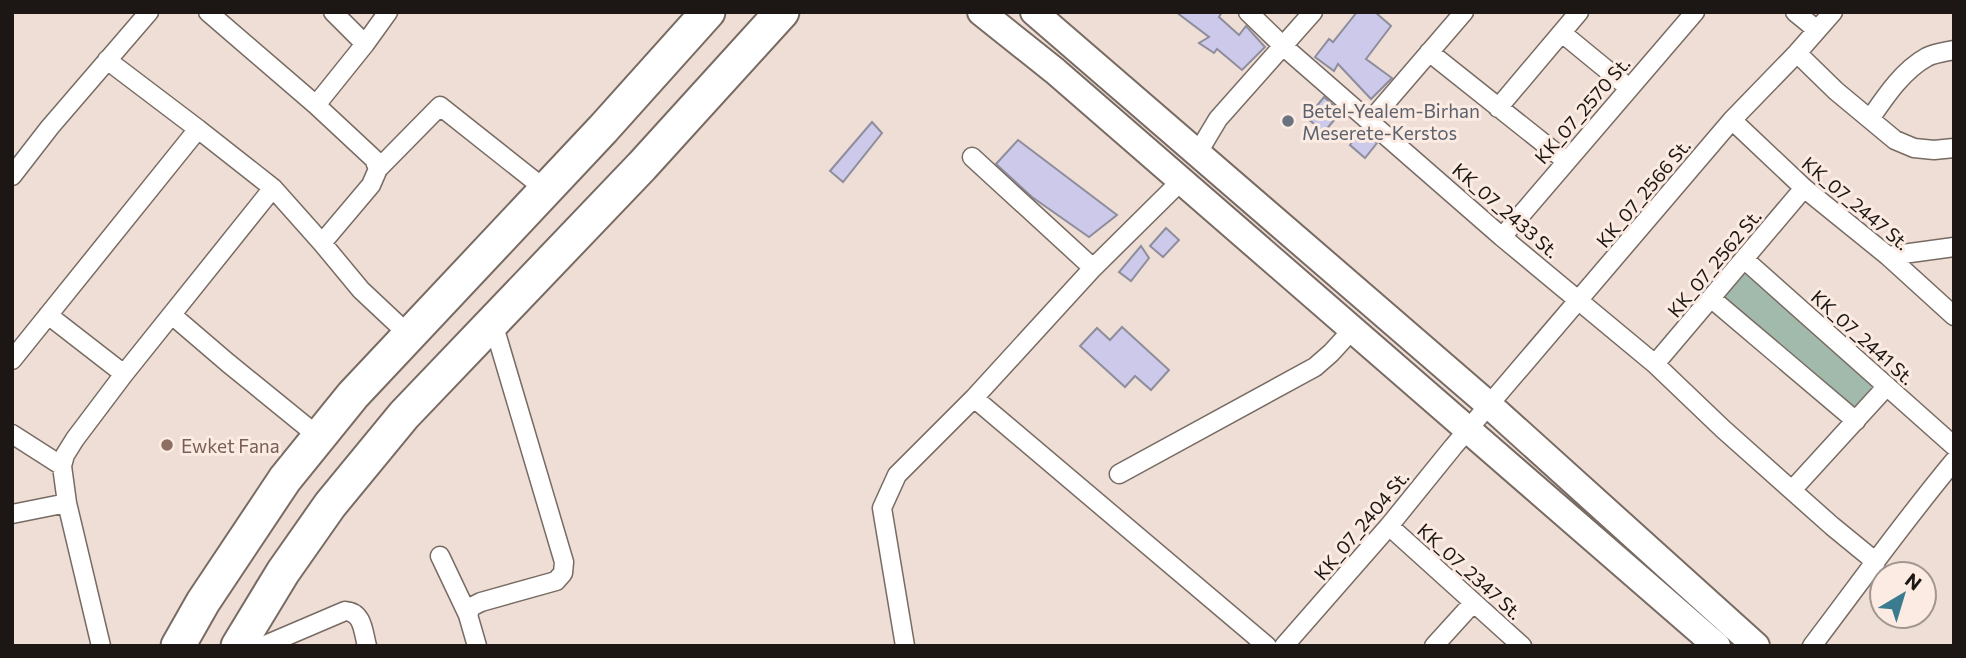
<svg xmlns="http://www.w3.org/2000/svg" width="1966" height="658" viewBox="0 0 1966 658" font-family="Commissioner,sans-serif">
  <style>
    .green { fill: #a2baab }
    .building { fill: #cdc9ea; stroke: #8e8d9b; stroke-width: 2 }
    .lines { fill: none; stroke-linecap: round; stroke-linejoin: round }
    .street-casing { stroke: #786b63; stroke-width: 21 }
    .secondary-casing { stroke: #786b63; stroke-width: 30 }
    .highway-casing { stroke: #786b63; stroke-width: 37 }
    .street { stroke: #fff; stroke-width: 18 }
    .secondary { stroke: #fff; stroke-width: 26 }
    .highway { stroke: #fff; stroke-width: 33 }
    .worship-dot { fill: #6b7280; stroke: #fbebe2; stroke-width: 2.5 }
    .education-dot { fill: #8d6e63; stroke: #fbebe2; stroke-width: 2.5 }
    .labels { text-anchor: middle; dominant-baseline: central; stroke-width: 6; stroke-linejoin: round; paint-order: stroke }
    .worship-label { font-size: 19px; fill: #5b616d; stroke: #fbebe2; text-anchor: start }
    .street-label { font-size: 19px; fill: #1c1714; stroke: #fbebe2 }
    .education-label { font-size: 19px; fill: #785e54; stroke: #fbebe2; text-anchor: start }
  </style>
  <rect width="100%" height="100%" fill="#eeded5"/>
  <!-- green -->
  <path class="green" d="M1745,260L1887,386L1856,421L1712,299Z"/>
  <!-- building -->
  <path class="building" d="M1176,12H1222L1219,17L1239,35L1246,26L1265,47L1242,70L1217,49L1214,53L1199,43L1209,37Z
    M1357,12H1375L1391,26L1366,59L1392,78L1371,99L1338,64L1334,71L1315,57L1329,39L1333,42Z
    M1324,97L1341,112L1324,132L1307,118Z
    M872,122L882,133L843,182L830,171Z
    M1362,130L1377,143L1365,158L1350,145Z
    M1018,140L1117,215L1089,237L1032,197L996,164Z
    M1166,228L1179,240L1163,257L1150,246Z
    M1141,246L1149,258L1131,281L1119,272Z
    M1122,327L1169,370L1151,390L1135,376L1125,387L1080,346L1097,328L1110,340Z"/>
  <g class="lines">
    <!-- street casing -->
    <g class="street-casing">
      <path id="street" d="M208,12L316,105
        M333,12L365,44
        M1248,12L1283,46L1502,237L1655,364L1723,429L1832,526L1876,562
        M1795,12L1817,30
        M1562,33L1629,88
        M1429,52L1566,161
        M1797,53L1836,91L1895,140L1914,148L1934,150L1954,148
        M107,60L198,129
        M1498,108L1579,12
        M1870,119C1885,97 1903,70 1927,57C1935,53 1945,52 1954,50
        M1371,120L1464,12
        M1732,120L1804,188L1888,256L1954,316
        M1197,154L1218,119L1313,12
        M972,157L1093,268
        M378,169L440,106L546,190
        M12,176L50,127L149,12
        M1502,237L1695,12
        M322,243L361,290L410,336
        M1888,256L1954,247
        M1745,260L1954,446
        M1712,299L1856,421
        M48,315L124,374
        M172,315L228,363L319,437
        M12,360L198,129L273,188
        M1655,364L1804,188
        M974,398L1267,646
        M12,434L62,466
        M1119,474L1315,367L1331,353L1353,329
        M1793,489L1887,386
        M12,514L67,503
        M1389,526L1522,646
        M440,556L468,615
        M101,646L67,503L62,466L65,455L75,439L124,374L273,188L322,243L371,185L378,169L374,159L316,105L365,44L388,12
        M263,646L345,611C363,612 363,631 367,646
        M477,646L468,615L471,607L481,602L556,581L563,573L564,562L493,323
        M905,646L882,508L897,475L974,398L1093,268L1181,181
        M1284,646L1389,526L1453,447L1732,120L1797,53L1833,12
        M1434,646L1473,603
        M1812,646C1859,584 1904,521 1954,461"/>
    </g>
    <!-- secondary casing -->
    <g class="secondary-casing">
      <path id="secondary" d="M981,12L1055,71L1717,646
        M1034,12L1489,405L1756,646"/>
    </g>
    <!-- highway casing -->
    <g class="highway-casing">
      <path id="highway" d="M178,646L203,602L285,479L353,395L603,129L708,12
        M238,646L283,572L330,505L404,415L642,166L782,12"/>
    </g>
    <!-- street -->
    <use href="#street" class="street"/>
    <!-- secondary -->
    <use href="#secondary" class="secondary"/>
    <!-- highway -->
    <use href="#highway" class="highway"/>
  </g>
  <!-- markers -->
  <circle class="worship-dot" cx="1288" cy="121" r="7"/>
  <circle class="education-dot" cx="167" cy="445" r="7"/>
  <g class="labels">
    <!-- worship labels -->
    <g class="worship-label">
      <text x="1302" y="110">Betel-Yealem-Birhan<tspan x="1302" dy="22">Meserete-Kerstos</tspan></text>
    </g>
    <!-- street labels -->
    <g class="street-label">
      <text transform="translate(1582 110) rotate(-49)">KK_07_2570 St.</text>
      <text transform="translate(1643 193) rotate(-50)">KK_07_2566 St.</text>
      <text transform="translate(1856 203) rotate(40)">KK_07_2447 St.</text>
      <text transform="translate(1506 210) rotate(41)">KK_07_2433 St.</text>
      <text transform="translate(1714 263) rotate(-50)">KK_07_2562 St.</text>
      <text transform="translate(1863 337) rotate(42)">KK_07_2441 St.</text>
      <text transform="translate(1361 525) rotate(-50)">KK_07_2404 St.</text>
      <text transform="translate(1470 571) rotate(42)">KK_07_2347 St.</text>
    </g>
    <!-- education labels -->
    <g class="education-label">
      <text x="181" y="445">Ewket Fana</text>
    </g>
  </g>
  <!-- border -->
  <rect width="1966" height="658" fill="none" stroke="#1c1714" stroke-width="28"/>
  <!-- north arrow -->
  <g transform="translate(1903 595) rotate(38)"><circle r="33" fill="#fbebe2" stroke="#a29690" stroke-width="2"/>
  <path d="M0-5L12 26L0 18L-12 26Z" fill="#3b7b8f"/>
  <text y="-10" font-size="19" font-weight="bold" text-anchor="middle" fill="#1c1714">N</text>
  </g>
</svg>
